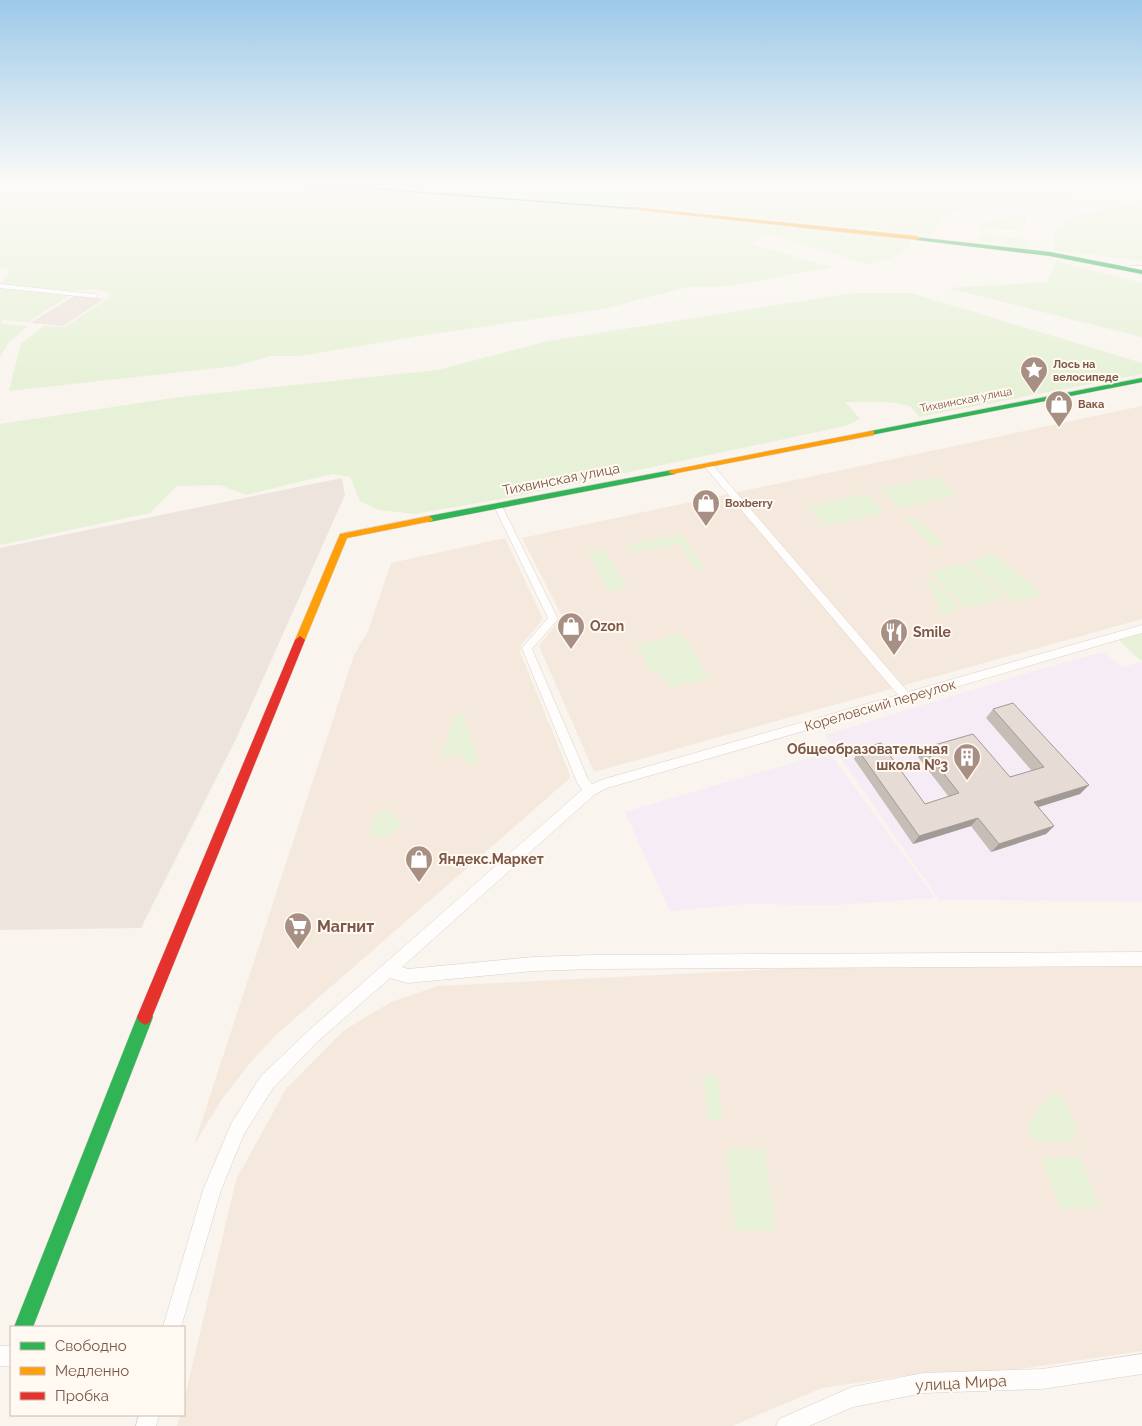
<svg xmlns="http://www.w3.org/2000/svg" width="1142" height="1426" viewBox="0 0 1142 1426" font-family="Raleway,sans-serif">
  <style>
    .residential { fill: #f5e9de }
    .industrial { fill: #ede4de }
    .education { fill: #f5ecf5 }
    .green { fill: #e7f1d7 }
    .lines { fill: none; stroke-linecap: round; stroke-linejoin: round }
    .river { fill: #ceebeb; fill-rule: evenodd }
    .street-casing { stroke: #d8cfca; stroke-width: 1 }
    .fast-casing { stroke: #d9cfc9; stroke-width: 1 }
    .slow-casing { stroke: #d9cfc9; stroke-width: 1 }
    .jam-casing { stroke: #d9cfc9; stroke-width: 1 }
    .street { fill: #fefdfc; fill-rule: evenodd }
    .fast { fill: #30b455; fill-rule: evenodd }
    .slow { fill: #ff9f0a; fill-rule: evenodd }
    .jam { fill: #e5322d; fill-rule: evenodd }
    .wall { fill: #c6bdb7 }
    .shaded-wall { fill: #a19a95 }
    .building { fill: #e6dcd5; stroke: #a19a95 }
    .labels { text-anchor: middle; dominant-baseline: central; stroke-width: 4; stroke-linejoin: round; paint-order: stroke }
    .far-poi-label { font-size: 11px; font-weight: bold; fill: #7c5849; stroke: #fff9f1; text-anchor: start }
    .far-street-label { font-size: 11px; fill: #7c5849; stroke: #fff9f1 }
    .street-label { font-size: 14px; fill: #7c5849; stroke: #fff9f1 }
    .poi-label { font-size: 14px; font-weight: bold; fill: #7c5849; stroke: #fff9f1; text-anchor: start }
    .near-poi-label { font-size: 16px; font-weight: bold; fill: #7c5849; stroke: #fff9f1; text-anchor: start }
    .near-street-label { font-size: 16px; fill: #7c5849; stroke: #fff9f1 }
  </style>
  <rect width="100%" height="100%" fill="#f9f4ee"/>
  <!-- residential -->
  <path class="residential" d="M1142,406V619L594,772L539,646L562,616L522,538Z
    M505,538L542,617L540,623L522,644L520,652L570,775L569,779L278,1033L255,1057L222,1099L194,1145L354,655L368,631L391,563Z
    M1142,964V1351L1012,1370L910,1375L822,1388L732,1426H177L180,1415H184V1401L236,1180L286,1089L343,1031L391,1002L438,986L797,968Z"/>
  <!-- industrial -->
  <path class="industrial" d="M76,295L104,299L63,326L30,323Z
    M342,478L345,495L236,739L141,928L0,930V548Z"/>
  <!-- education -->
  <path class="education" d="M1103,652L1123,667L1142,662V901L939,900L825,735L1027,673Z
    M829,752L935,898L836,905L746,904L670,911L625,812Z"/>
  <!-- green -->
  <path class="green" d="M3,183H253L697,214L909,240L910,245L903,252L892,258L870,265L768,234L751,244L832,267L729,286L688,287L603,309L426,335L299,356H271L235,366L9,391L21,344L43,326L65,327L110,297L109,293L94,289L59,291L0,284L10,271L0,267V184Z
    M491,183L726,187L804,194L939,199L964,201L973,206L947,215L931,235L484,191Z
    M685,183H933L939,189L958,196L804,193Z
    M946,183H975L1008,194L980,183H1124L1036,200L1015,196L1028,201C998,203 967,209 946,183Z
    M1142,201V261L1053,250L1054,231L1070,217Z
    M1012,216H1027L1023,231L979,228L981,224Z
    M980,234L1027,240L1029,248L980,242Z
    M1056,261L1142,283V337L947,288L1047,282Z
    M0,288L70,295L28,322L2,320V324L28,326L9,342L0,357Z
    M853,293H911L1142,363V374L919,417C917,414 914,410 912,408C903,400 858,402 845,402L860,419L845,426L517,496L415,514L379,510L360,501L350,477L332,474L246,495L220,485L177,486L150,513L0,545V424L180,397L437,370L548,341Z
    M936,477L956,495L900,508L881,489Z
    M866,493L885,512L826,526L808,507Z
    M916,518L946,545L935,548L905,520Z
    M681,534L705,569L697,571L679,544L633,552L628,545Z
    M604,550L626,587L609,591L588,553Z
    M995,554V555L1042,594L1014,602L969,562Z
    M966,563L1005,598L966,608L929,573Z
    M925,574L960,609L943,615Z
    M682,634L709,678L670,688L663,675L649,670L636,645Z
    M1142,634V660H1140L1119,640Z
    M454,714L464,715L478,763L469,766L465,758L461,755L447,757L443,753Z
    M390,811L403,824L388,836H373L370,833L375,814Z
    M703,1075H717L723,1120H708Z
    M1056,1093C1064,1096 1076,1122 1076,1131C1077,1136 1074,1139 1071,1142C1058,1142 1023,1147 1029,1123L1051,1094Z
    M726,1149H764L776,1230L736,1231Z
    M1080,1157L1099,1207L1060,1208L1042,1158Z"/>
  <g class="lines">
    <!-- river -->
    <path class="river" d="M1111,183H1123L1142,188V192Z"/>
    <!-- street casing -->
    <g class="street-casing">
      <path id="street" d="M1142,266V270H1127L1124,268L1127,266Z
        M0,284L95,294L98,296L95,298L0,288Z
        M705,463H711L908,692L1142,625V633L607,788L594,795L402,967L408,969L533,957L593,955L1142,952V966L593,969L533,971L408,983L390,978L317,1042L273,1088L244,1134L221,1190L181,1327H163L203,1190L232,1122L261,1076L307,1032L582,790L577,782L522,648L548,618L494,506L495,504H501L502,506L558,619L532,649L588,779L592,784L604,779L898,695L705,467Z
        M0,1346H11V1366H0Z
        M1142,1354V1374L1042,1389L923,1393L853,1407L809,1426H776L779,1419L852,1387L923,1373L1042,1369Z
        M139,1415H159L156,1426H136Z"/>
    </g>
    <!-- fast casing -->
    <g class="fast-casing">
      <path id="fast" d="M290,183H304L634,208L632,209Z
        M915,237L1050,252L1142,270V274L1050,256L917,240Z
        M1142,378V382L871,435L867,433L871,431Z
        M672,470L676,472L675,474L429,522L425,519L429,516Z
        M145,1009L150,1012L153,1017L33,1327H14L137,1017L140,1012Z"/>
    </g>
    <!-- slow casing -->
    <g class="slow-casing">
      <path id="slow" d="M632,207L917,236L920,238L917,240L630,209Z
        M871,431H874V435L672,474L668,472L672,470Z
        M429,516L433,519L432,521L347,538L305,640L300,644L296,643L295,640L340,534Z"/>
    </g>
    <!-- jam casing -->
    <g class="jam-casing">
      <path id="jam" d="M300,636L305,640L150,1022L145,1025L140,1022L137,1017L295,640Z"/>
    </g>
    <!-- street -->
    <use href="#street" class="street"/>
    <!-- fast -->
    <use href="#fast" class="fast"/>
    <!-- slow -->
    <use href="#slow" class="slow"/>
    <!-- jam -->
    <use href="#jam" class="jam"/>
  </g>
  <!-- wall -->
  <path class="wall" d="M993,709L1080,794L1038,807L1054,826L1046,834L991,852L971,826L913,844L854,759L858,750L925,804L949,797L918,757L924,748L1010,777L1032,771L986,718Z"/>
  <!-- shaded-wall -->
  <path class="shaded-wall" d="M1089,785L1080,794L1026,811L1034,802Z
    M978,818L971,826L913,844L919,836Z
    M1054,826L1046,834L991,852L999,844Z"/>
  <!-- building -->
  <path class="building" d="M1013,703L1089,785L1034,802L1054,826L999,844L978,818L919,836L858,750L881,743L925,804L959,793L924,748L973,734L1010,777L1044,767L993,709Z"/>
  <!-- sky -->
  <linearGradient id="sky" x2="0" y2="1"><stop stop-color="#9dcae9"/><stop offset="0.48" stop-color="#fcfaf7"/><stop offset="1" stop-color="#fcfaf7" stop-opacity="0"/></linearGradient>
  <rect width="1142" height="382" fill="url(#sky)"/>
  <!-- icons -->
  <defs>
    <g id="sight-pin" transform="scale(1.4375)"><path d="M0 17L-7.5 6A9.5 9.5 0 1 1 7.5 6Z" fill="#a88f83" stroke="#fff9f1"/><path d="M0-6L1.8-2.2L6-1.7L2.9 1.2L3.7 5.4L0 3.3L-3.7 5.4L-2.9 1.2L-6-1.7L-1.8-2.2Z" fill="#fff"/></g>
    <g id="shop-pin" transform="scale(1.4375)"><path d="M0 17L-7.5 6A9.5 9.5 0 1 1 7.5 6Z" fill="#a88f83" stroke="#fff9f1"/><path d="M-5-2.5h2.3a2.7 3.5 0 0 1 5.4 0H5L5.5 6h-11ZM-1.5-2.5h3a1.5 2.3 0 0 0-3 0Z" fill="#fff"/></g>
    <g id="restaurant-pin" transform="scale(1.4375)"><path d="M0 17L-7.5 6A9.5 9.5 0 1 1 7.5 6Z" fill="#a88f83" stroke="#fff9f1"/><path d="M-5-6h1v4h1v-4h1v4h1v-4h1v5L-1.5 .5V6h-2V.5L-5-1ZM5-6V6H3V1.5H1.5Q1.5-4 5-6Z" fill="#fff"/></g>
    <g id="building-pin" transform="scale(1.4375)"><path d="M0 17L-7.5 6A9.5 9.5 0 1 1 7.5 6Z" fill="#a88f83" stroke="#fff9f1"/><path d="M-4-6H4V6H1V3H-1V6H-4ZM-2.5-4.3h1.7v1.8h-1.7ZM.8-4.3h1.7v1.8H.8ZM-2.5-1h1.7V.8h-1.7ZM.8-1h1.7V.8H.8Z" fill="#fff"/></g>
    <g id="supermarket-pin" transform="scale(1.4375)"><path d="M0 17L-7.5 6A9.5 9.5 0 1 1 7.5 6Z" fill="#a88f83" stroke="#fff9f1"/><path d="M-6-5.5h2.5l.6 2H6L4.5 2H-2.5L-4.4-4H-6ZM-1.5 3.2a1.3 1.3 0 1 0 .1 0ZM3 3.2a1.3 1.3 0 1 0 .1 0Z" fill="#fff"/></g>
  </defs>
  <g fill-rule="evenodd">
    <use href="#sight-pin" x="1034" y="370"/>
    <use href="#shop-pin" x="1059" y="404"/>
    <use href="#shop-pin" x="706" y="503"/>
    <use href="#shop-pin" x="571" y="626"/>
    <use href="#restaurant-pin" x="894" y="632"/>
    <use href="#building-pin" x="967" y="757"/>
    <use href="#shop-pin" x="419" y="859"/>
    <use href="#supermarket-pin" x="298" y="926"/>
  </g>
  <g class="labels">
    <!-- far-poi labels -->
    <g class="far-poi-label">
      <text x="1053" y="364">Лось на<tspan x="1053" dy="13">велосипеде</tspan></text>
      <text x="1078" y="404">Вака</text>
      <text x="725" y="503">Boxberry</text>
    </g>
    <!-- far-street labels -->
    <g class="far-street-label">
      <text transform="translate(966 400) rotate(-11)">Тихвинская улица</text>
    </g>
    <!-- street labels -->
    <g class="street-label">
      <text transform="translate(561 479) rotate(-11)">Тихвинская улица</text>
      <text transform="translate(880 705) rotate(-16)">Кореловский переулок</text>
    </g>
    <!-- poi labels -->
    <g class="poi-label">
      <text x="590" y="626">Ozon</text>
      <text x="913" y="632">Smile</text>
      <text x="948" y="749" text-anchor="end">Общеобразовательная<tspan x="948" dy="16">школа №3</tspan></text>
      <text x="438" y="859">Яндекс.Маркет</text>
    </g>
    <!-- near-poi labels -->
    <g class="near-poi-label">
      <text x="317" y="926">Магнит</text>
    </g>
    <!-- near-street labels -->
    <g class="near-street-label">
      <text transform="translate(961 1383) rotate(-3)">улица Мира</text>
    </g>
  </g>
  <!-- legend -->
  <rect x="10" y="1326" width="175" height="90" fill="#fff9f1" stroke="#cbb9ae"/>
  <rect x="20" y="1342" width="25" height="8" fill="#30b455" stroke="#cbb9ae"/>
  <text x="55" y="1351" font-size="15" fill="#7c5849">Свободно</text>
  <rect x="20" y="1367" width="25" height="8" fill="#ff9f0a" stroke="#cbb9ae"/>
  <text x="55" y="1376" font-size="15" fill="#7c5849">Медленно</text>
  <rect x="20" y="1392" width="25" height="8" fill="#e5322d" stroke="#cbb9ae"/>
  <text x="55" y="1401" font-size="15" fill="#7c5849">Пробка</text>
</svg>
